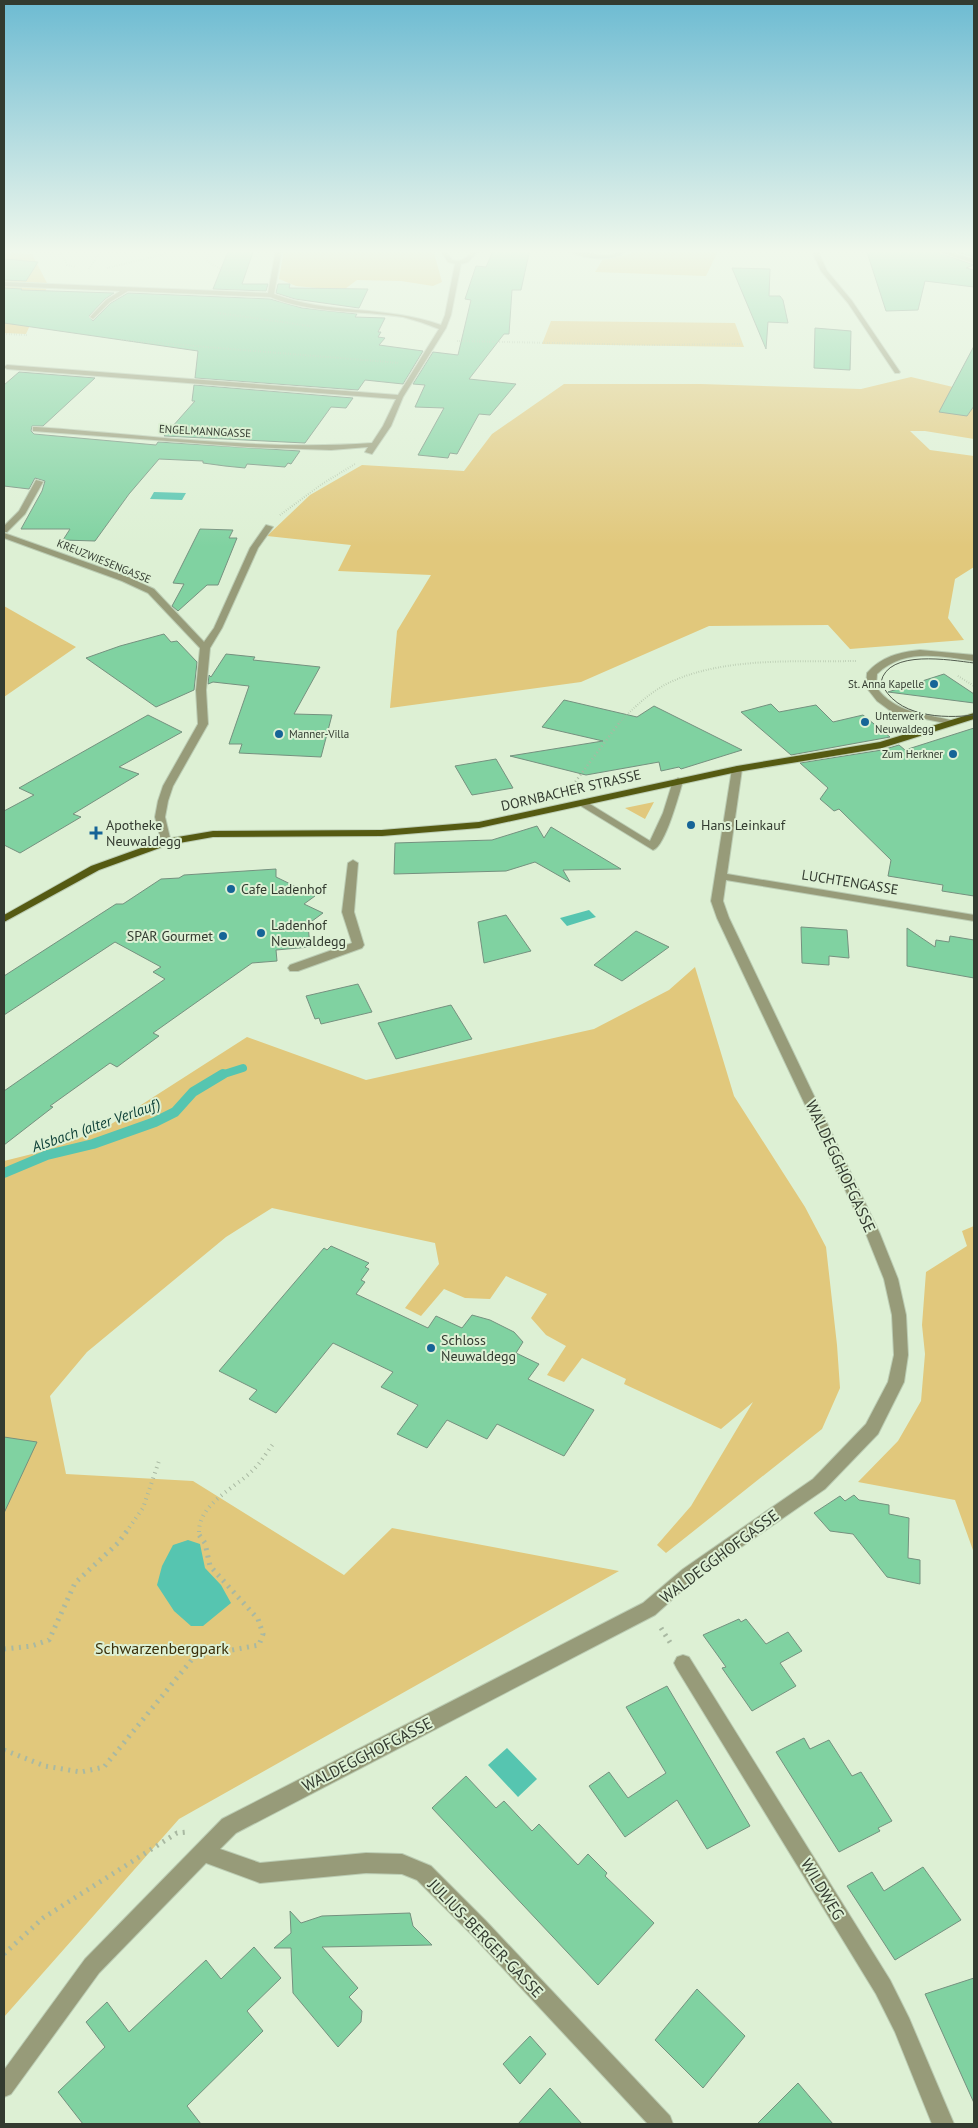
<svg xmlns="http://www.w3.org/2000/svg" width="978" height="2128" viewBox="0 0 978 2128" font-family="'PT Sans',sans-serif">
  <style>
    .green { fill: #e1c87c }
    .water { fill: #56c5b0 }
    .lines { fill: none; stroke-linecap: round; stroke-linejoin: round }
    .stream-far1 { stroke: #56c5b0; stroke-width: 8 }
    .stream { stroke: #56c5b0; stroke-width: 10 }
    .building { fill: #80d2a1; stroke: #75917f }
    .minor-casing { stroke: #bbccb3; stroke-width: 2 }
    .major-casing { stroke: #bbccb3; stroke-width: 2 }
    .path-far3 { stroke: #a9b9a2; stroke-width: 2; stroke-dasharray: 0.5 2; stroke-linecap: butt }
    .path-far2 { stroke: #a9b9a2; stroke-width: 2.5; stroke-dasharray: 1 3; stroke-linecap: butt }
    .path-far1 { stroke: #a9b9a2; stroke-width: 4; stroke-dasharray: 1 4.5; stroke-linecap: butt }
    .path { stroke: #a9b9a2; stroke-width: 5; stroke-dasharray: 2 5.5; stroke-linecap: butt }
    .minor { fill: #979b79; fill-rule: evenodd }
    .major { fill: #555a12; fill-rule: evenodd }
    .tram { stroke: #525c4e; stroke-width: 1 }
    .poi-dot { fill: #166497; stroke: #ddf0d4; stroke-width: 2 }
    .labels { text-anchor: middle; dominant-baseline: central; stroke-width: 4; stroke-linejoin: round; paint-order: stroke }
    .far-street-label { font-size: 11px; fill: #333b30; stroke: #ddf0d4 }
    .far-poi-label { font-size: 11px; fill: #333b30; stroke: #ddf0d4; text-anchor: end }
    .street-label { font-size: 14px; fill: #333b30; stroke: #ddf0d4 }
    .poi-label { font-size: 14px; fill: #333b30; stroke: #ddf0d4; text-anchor: start }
    .water-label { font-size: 15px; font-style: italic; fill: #0c3f36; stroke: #ddf0d4 }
    .near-street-label { font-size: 16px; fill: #333b30; stroke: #ddf0d4 }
    .near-park-label { font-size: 16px; fill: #3a2f09; stroke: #ddf0d4 }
  </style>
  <rect width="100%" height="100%" fill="#ddf0d4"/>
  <!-- green -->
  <path class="green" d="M284,249H433L442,282L433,286L401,281L357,280L345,289H327L296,286L279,279Z
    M636,249H719L706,276L595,272L603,259L628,255Z
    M4,252L32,254L48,285L26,334L4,333Z
    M551,321L735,323L744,347L542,344Z
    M911,377L974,392V439L925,431H910L930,450L974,456V567L955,579L948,618L964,640L850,649L828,625L709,626L581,682L390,708L397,631L431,575L338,571L351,545L267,536L310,495L362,465L464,471L492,434L564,384H701L861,389Z
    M4,606L76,647L4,697Z
    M654,802L645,819L625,808Z
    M695,967L734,1096L805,1207L826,1247L837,1345L840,1388L822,1429L666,1553L657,1545L691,1506L753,1402L721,1429L624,1384L626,1379L582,1358L564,1382L547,1375L566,1346L546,1335L531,1318L547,1294L506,1276L490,1299L465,1298L444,1289L421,1316L405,1308L439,1264L435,1243L272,1208L226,1237L87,1352L50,1396L66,1474L193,1481L344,1575L392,1528L619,1571L179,1819L4,2017V1161L40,1152L102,1130L247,1037L366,1080L594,1029L669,990Z
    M974,1226V1553L955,1500L858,1482L898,1441L921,1401L925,1354L922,1325L926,1272L967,1246L962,1231Z"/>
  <!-- water -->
  <path class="water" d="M154,492L186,493L182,500L150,499Z
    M589,910L596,917L567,926L560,918Z
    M188,1540L200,1544L205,1568L221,1585L231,1603L203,1626H191L174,1611L157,1585L162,1566L173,1545Z
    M507,1748L537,1779L518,1797L488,1765Z"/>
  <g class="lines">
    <!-- stream-far1 -->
    <path class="stream-far1" d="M221,1075L243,1068"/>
    <!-- stream -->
    <path class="stream" d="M4,1173L47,1155L93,1144L155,1122L175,1112L193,1092L223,1074"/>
  </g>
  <!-- building -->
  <path class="building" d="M229,249H254L242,284H268L266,291L213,289Z
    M494,249H530L521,290H512L509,334H504L469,379L516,384L490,415L479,414L457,454L450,453L448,458L418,455L444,408L415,407L425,385L413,384L433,352L458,355L471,300L465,299L476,266L486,267Z
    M866,249H928L974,265L966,268L974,270V287L925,281L918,310L886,311Z
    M946,249H974V257Z
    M4,259L38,262L26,281L4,280Z
    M732,268L770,269L769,296H780L783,300L788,323L768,322L766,349Z
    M278,284H290L289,288L368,289L359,308L295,299L276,293Z
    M4,288L22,289L21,290L114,293L105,299L89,316L93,321L111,303L128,293L270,299L302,308L357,314L355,317L385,318L378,332H381L378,337L385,338L379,345L423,351L403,384L365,380L358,390L195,378L198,351L4,323Z
    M815,328L851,331L850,370L814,368Z
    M974,346V406L967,416L939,412Z
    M19,372L95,378L43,426H32L31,431L34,434L156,445L158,442L300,451L291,464L288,463L285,467L247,464L245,468L225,466L203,463V461L159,459L129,494L95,541L63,540L70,529H21L42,491L45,481L35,478L29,489L4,486V385Z
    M194,385L353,398L346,408L331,407L305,443L164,436L195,401H192Z
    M200,529L233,530L229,538H237L218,585H207L178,611L172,606L184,584L173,583Z
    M164,634L171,642L177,641L197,662L194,690L156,707L86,658L120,646Z
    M226,654L255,657L253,660L320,667L294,714L332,715L321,757L239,753L242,744H229L249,686L213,682L208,684L209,675L211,677Z
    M944,674L974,694V703L888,692Z
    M564,700L637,717L654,706L742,750L681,769L679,767L661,771L659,762L586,775L510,756L603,741L542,727Z
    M771,704L779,712L816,705L833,722L863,715L890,737L791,755L741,712Z
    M148,715L182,732L119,767L139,774L73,814L81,817L20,853L4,845V811L34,795L19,788Z
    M974,728V896L942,891L943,885L888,876L891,860L839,809L834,811L820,799L828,788L800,763L882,750L899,745L905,750Z
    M496,759L513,788L472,795L455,766Z
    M537,826L544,838L551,827L621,869L563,870L570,882L535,862L506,871L394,874L395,843L492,840Z
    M276,869V877L315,896L304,904L323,913L308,924L310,947L276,950L277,961L252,963L153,1033L159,1036L117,1067L110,1063L50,1106L53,1107L4,1145V1091L165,979L153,972L161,967L115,942L4,1015V976L116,904H123L161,879L179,878L184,875Z
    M506,915L531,951L484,963L478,922Z
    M801,927L847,930L849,958L829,956V965L802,963Z
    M907,928L935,947L936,940L949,942L950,936L974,940V978L907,966Z
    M636,931L669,947L622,981L594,965Z
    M358,984L372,1012L321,1024L319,1018L315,1019L306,996Z
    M451,1005L472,1039L396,1059L378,1023Z
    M331,1246L369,1263L365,1267L369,1269L361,1280L365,1282L356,1294L428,1328L436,1316L462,1328L472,1315L490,1320L514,1332L523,1342L516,1353L539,1364L528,1379L594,1410L564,1456L497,1424L487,1439L447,1420L427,1448L397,1434L418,1405L381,1387L393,1372L333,1343L276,1413L249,1399L257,1390L219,1371L324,1248L327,1250Z
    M4,1437L37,1442L4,1513Z
    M854,1495L859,1500L889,1505V1514L909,1518L908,1558L920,1560V1584L887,1577L853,1534L830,1531L814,1513L840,1496L845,1501Z
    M739,1619L741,1622L746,1619L766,1644L788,1632L802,1651L780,1663L796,1686L752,1711L722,1668L726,1667L703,1635Z
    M667,1686L750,1826L707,1849L677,1800L625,1837L589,1786L609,1772L628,1798L666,1773L626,1707Z
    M804,1738L810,1749L829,1740L852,1776L861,1772L892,1821L878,1828L880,1831L839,1852L776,1752Z
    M466,1776L496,1808L504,1801L532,1831L539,1824L578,1865L588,1854L607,1873L605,1876L654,1923L598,1985L432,1808Z
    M923,1867L961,1920L895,1960L847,1886L872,1872L884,1891Z
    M290,1911L301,1923L322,1916L410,1913L413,1926L432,1945L322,1947L358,1988L349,1997L362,2011L361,2022L338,2047L293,1993L291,1948H274L291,1933Z
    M254,1947L281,1978L247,2011L263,2031L187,2106L201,2124H83L58,2092L105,2047L86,2022L107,2002L129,2032L206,1960L221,1979Z
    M974,1978V2103L925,1994Z
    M697,1989L745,2036L703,2088L655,2040Z
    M530,2036L546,2054L520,2084L503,2064Z
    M798,2083L833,2124H757Z
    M550,2088L582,2124H518Z"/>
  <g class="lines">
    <!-- minor casing -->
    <g class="minor-casing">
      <path id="minor" d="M276,249H282L274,294C329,315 384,305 441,325L445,315L455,264L448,262L439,249H445L452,260C463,263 467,257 474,249H480L468,262L461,264L451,315L446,328L403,397L391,426L372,454L365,452L368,447L331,450L248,447L33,431V427H36C146,435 261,451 372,443L383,426L396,399L7,369L4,367L7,365L398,395L439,329C427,324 415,320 403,317C358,310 313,314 270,297L128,291L110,302L93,319L90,317L106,300L120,291L4,286V282L268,293Z
        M563,249C578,249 592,255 607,255C616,255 622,249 630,249C614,264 581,259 563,249Z
        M811,249H817L827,271L852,301L900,372L899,373H895L848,303L821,271Z
        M930,249H939L974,259V263Z
        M36,480L43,482L25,514L7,532H4V526L19,511Z
        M266,525L273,527L258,548L222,628L210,648L206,690L208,724L173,786L168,801L165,817L171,842L166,845L162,844L155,817L158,801L163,786L198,724L196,690L200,648L148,593L122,581L4,538V533L128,577L154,589L204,642L214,628L250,548Z
        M920,650L974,655V661C940,656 904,648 877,674L876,687C896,714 923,713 954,721V725L892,712L877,701L866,687L867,673C881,657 899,652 920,650Z
        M737,766L742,769L727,874L974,915V921L726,880L723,901L729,918L880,1234L898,1279L906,1315L908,1355L904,1382L878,1434L825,1489L695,1579L655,1615L236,1833L220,1849L260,1863L366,1853L402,1854L431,1866L486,1921L670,2116L673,2124H648L472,1935L417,1880L402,1874L366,1873L260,1883L206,1863L99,1973L11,2094L4,2097V2070L85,1959L222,1819L643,1603L683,1569L813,1479L866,1424L888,1382L894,1355L892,1315L884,1279L866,1234L717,918L711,901L732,769Z
        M678,778L683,781C679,794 665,847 653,850L576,803L577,801H585L650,841L663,813L673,781Z
        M353,860L358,863L354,912L364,945L362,948L298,971H290L288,968L290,965L352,943L342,912L348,863Z
        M683,1655L689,1657L890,1980L909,2018L954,2124H932L895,2032L876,1994L677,1669L674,1663L677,1657Z"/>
    </g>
    <!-- major casing -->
    <g class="major-casing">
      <path id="major" d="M974,713V719L882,748L737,772L479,828L382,836L213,837L168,845L99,870L4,922V915L91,866L166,839L213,831L382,830L479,822L737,766L880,742Z"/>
    </g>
    <!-- path-far3 -->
    <path class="path-far3" d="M52,249L60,250
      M59,249L67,265L76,267
      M210,249L206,260C218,269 227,273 242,268
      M23,251L61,254
      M100,253H135L170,249
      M107,268L186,249
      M89,269L102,249
      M218,313L310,326
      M4,334L27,335
      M121,340L400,363
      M457,341L648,345L742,344
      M280,515L322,484L355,464
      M958,676L974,686
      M618,724C634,707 653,689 675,680C730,657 797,662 856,661"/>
    <!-- path-far2 -->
    <path class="path-far2" d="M573,785L619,723"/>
    <!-- path-far1 -->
    <path class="path-far1" d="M126,1532L143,1508L159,1461
      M199,1532C199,1503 236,1488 254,1469C261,1462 267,1452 273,1444"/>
    <!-- path -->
    <path class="path" d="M661,1628L671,1644
      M4,1649L32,1646L49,1640L75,1583L118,1543L127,1531
      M4,1750L45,1766L81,1772L104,1767L194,1657L259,1645L263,1634L258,1619L210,1566L205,1543L199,1535V1531
      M4,1954L43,1918L177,1833L187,1832"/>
    <!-- minor -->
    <use href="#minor" class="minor"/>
    <!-- major -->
    <use href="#major" class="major"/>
    <!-- tram -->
    <path class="tram" d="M974,663C950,660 888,649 881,682C895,717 943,719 974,715"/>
  </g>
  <!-- sky -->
  <linearGradient id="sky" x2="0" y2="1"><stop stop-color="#6dbbd2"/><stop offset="0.46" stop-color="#f0f8ec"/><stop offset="1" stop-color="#f0f8ec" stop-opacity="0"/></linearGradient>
  <rect width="978" height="547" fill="url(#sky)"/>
  <!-- markers -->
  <g class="poi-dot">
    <circle cx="934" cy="684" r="5"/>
    <circle cx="865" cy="722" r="5"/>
    <circle cx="279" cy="734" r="5"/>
    <circle cx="953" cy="754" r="5"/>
    <circle cx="691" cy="825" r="5"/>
    <path d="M93.5 825.5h5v5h5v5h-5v5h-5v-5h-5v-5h5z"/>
    <circle cx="231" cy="889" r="5"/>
    <circle cx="261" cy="933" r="5"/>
    <circle cx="223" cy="936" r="5"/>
    <circle cx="431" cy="1348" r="5"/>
  </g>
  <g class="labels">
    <!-- far-street labels -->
    <g class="far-street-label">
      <text transform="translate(205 431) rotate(3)">ENGELMANNGASSE</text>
      <text transform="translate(104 561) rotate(22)">KREUZWIESENGASSE</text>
    </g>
    <!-- far-poi labels -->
    <g class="far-poi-label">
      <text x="924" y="684">St. Anna Kapelle</text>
      <text x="875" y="716" text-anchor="start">Unterwerk<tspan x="875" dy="13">Neuwaldegg</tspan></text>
      <text x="289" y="734" text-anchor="start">Manner-Villa</text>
      <text x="943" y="754">Zum Herkner</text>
    </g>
    <!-- street labels -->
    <g class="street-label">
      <text transform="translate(571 790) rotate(-13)">DORNBACHER STRASSE</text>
      <text transform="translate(850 882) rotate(9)">LUCHTENGASSE</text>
    </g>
    <!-- poi labels -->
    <g class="poi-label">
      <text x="106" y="825">Apotheke<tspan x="106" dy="16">Neuwaldegg</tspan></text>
      <text x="701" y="825">Hans Leinkauf</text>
      <text x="241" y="889">Cafe Ladenhof</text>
      <text x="271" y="925">Ladenhof<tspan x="271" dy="16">Neuwaldegg</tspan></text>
      <text x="213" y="936" text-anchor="end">SPAR Gourmet</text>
      <text x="441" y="1340">Schloss<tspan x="441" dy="16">Neuwaldegg</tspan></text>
    </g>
    <!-- water labels -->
    <g class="water-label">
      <text transform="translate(96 1125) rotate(-19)">Alsbach (alter Verlauf)</text>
    </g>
    <!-- near-street labels -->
    <g class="near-street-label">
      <text transform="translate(841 1166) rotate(65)">WALDEGGHOFGASSE</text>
      <text transform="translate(719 1556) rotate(-37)">WALDEGGHOFGASSE</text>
      <text transform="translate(367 1754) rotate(-27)">WALDEGGHOFGASSE</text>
      <text transform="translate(823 1889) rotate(59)">WILDWEG</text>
      <text transform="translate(486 1938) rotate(46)">JULIUS-BERGER-GASSE</text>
    </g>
    <!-- near-park labels -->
    <g class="near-park-label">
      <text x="162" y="1648">Schwarzenbergpark</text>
    </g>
  </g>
  <!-- border -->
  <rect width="978" height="2128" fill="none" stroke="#333b30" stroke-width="10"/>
</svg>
